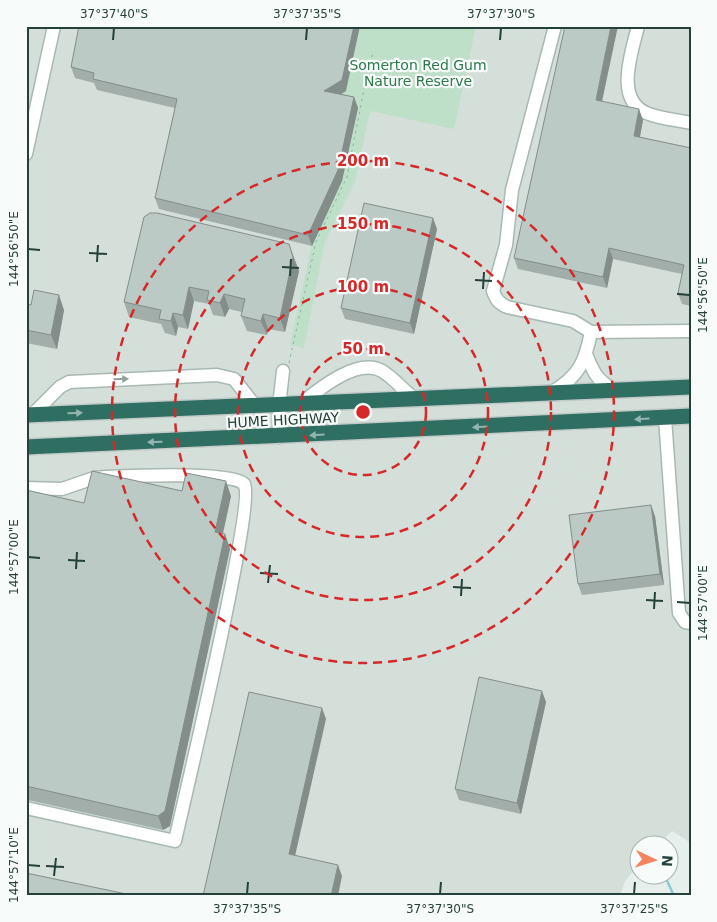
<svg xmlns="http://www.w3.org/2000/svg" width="717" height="922" viewBox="0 0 717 922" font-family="'DejaVu Sans',sans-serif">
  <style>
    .built { fill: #d4dfda }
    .green { fill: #bfe0c8 }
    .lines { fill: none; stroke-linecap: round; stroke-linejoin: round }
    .stream { stroke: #8ec9d4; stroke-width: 2.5 }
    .minor-casing { stroke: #a8b8b2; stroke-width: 15 }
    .highway-casing { stroke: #c2cac8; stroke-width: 18 }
    .path { stroke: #86b3a5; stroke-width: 1; stroke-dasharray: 2.5 4; stroke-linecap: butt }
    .minor { stroke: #fff; stroke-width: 12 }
    .highway { stroke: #2f6f62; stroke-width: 15 }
    .wall { fill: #a1aea9 }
    .shaded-wall { fill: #838d89 }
    .building { fill: #bbcac4; stroke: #838d89 }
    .oneway { fill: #92a09c }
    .oneway2 { fill: #93b5ae }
    .ticks { fill: none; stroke: #24423a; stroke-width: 2 }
    .ring { fill: none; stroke: #d62828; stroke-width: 2.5; stroke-dasharray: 9 6 }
    .labels { text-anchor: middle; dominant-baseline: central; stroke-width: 4.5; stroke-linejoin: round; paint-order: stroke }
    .park-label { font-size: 14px; fill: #2d7a4b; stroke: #f7fbf9 }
    .street-label { font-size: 14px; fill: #24423a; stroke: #f7fbf9 }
    .centre { fill: #d62828; stroke: #f7fbf9; stroke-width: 2.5 }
    .ring-label { font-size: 15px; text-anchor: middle; font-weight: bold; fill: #d62828; stroke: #f7fbf9; stroke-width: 4.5; stroke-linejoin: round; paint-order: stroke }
    .neatline { fill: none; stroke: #24423a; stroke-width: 2 }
    .ticks-label { font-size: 12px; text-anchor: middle; fill: #24423a }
  </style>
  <rect width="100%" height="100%" fill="#e6efeb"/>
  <!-- built -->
  <path class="built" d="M26,26H691V843L672,831L659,844H640L639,865L625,881L620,896H26Z"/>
  <!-- green -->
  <path class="green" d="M360,26H476L454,129L370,111L355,182L325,242L304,348L290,345L313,239L342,181L358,109L337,97L346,90Z"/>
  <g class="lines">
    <!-- stream -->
    <path class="stream" d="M664,874L674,896"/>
    <!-- minor casing -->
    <g class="minor-casing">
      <path id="minor" d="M555,26L512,190L506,245L493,291C496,300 499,303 507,307L573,321L591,332L691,331
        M638,26C632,52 613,102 649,114C662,119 677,120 691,123
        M26,154L54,26
        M586,354C594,374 597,380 615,391
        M551,393C579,376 585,363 591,332
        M299,405C318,390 357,357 382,371C394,378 404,391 415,399
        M33,414L60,387L69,382L217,375L234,379L256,407
        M665,418L679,613L685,622L691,623
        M279,437V406L283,371
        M26,488L62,489L94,478L106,477C127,476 234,471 244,484C256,501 184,800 175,841L26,808"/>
    </g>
    <!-- highway casing -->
    <g class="highway-casing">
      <path id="highway" d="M26,415L691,387
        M26,447L691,416"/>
    </g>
    <!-- path -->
    <path class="path" d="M289,363L316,242L347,177L369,63L373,54"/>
    <!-- minor -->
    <use href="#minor" class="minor"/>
    <!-- highway -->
    <use href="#highway" class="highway"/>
  </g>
  <!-- wall -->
  <path class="wall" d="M71,67L346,91L341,94L354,97L358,108L342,181L312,246L159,209L155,198L175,108L97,90L94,83L75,78Z
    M602,101L643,120L640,137L691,148V306L682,304L678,293L682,274L613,259L607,288L518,269L514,258Z
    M157,213L299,271L285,332L268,329L267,335L247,331L241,316L242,312L229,309L225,317L213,315L209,304L194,301L188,329L178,327L176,336L165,333L161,324L129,317L124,302Z
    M437,229L414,334L345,319L341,308Z
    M26,304L64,310L57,349L26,343Z
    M26,490L84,503L182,491L231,496L223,534H225L230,549L170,826L163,830L28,800H26Z
    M655,516L664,585L582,595L578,584Z
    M546,702L521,814L459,800L455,789Z"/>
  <!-- shaded-wall -->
  <path class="shaded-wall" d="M26,26H28L26,35Z
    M354,26H360L346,91L328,102L324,91Z
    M611,26H618L600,111L596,100Z
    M354,97L358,108L342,181L312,246L308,235Z
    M639,109L643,120L638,147L634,136Z
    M433,218L437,229L414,334L410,323Z
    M289,244L299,271L285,332L280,318Z
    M609,248L613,259L607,288L603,277Z
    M189,287L194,301L188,329L183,315Z
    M224,294L229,309L225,317L220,303Z
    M59,295L64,310L57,349L51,335Z
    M173,313L178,327L176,336L171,321Z
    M263,314L268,329L267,335L261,321Z
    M226,481L231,496L220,546L215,532Z
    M651,505L655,516L664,585L660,574Z
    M225,534L230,549L170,826L163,830L158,816Z
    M542,691L546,702L521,814L517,803Z
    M322,708L326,719L293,865L289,854Z
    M338,865L342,876L338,896H331Z"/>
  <!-- building -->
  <path class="building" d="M79,26H354L342,80L324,91L354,97L338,170L308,235L155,198L177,99L93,79L94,73L71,67Z
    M565,26H611L596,100L639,109L634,136L691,148V296L678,293L684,265L609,248L603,277L514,258Z
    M364,203L433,218L410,323L341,308Z
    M150,213H157L289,244L293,257L280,318L263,314L261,321L241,316L245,299L224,294L220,303L207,300L209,291L189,287L183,315L173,313L171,321L159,319L161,310L124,302L144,217Z
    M34,290L59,295L51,335L26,330V304L31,305Z
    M92,471L182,491L186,473L226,481L215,532L225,534L165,811L158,816L26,786V490L84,503Z
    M651,505L660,574L578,584L569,515Z
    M479,677L542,691L517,803L455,789Z
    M249,692L322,708L289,854L338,865L331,896H203Z
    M26,873L136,896H26Z"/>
  <!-- one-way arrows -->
  <defs><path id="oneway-solid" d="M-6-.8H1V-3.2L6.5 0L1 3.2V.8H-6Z" transform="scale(1.25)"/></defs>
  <use class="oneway" href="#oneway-solid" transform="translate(121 379) rotate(-2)"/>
  <g class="oneway2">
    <use href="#oneway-solid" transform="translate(75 413) rotate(-2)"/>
    <use href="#oneway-solid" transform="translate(642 419) rotate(177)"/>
    <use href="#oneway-solid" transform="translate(480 427) rotate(177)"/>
    <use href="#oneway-solid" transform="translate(317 435) rotate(177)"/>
    <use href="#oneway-solid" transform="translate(155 442) rotate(178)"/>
  </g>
  <!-- ticks -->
  <path class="ticks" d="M113,40L114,28M306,40L307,28M500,40L501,28M28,249L40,250M89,253L107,254M97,262L98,245M282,267L299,268M290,276L291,259M475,280L492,281M483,289L484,272M677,294L690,295M28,557L40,558M68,560L85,561M76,569L77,552M260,573L278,574M268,583L270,565M453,587L471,588M461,596L462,579M646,600L663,601M677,602L690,603M654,609L655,592M28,865L40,866M46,866L64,867M54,876L56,858M247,894L248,882M440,894L441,882M634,894L635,882"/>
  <!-- distance rings -->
  <g class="ring">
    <circle cx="363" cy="412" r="63"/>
    <circle cx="363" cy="412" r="125"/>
    <circle cx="363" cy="412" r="188"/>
    <circle cx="363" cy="412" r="251"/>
  </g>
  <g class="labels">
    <!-- park labels -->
    <g class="park-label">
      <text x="418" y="65">Somerton Red Gum<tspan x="418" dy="16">Nature Reserve</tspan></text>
    </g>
    <!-- street labels -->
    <g class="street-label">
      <text transform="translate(283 420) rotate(-3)">HUME HIGHWAY</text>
    </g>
  </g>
  <circle cx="363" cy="412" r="8" class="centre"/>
  <g class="ring-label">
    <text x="363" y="166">200 m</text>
    <text x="363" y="229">150 m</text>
    <text x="363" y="292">100 m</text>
    <text x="363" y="354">50 m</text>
  </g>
  <!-- border -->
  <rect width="717" height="922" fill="none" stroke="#f7fbf9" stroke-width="55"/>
  <!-- north arrow -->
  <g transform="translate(654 860) rotate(94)"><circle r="24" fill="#f7fbf9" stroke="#a3b1ad"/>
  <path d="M0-4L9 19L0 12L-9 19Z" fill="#f4845f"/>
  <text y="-8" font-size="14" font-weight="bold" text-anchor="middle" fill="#24423a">N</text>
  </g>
  <rect x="28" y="28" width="662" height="866" class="neatline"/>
  <g class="ticks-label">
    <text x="114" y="18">37°37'40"S</text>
    <text x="307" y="18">37°37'35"S</text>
    <text x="501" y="18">37°37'30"S</text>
    <text transform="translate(14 249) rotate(-90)" y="4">144°56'50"E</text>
    <text transform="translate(703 295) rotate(-90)" y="4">144°56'50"E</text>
    <text transform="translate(14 557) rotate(-90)" y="4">144°57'00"E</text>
    <text transform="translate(703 603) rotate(-90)" y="4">144°57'00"E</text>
    <text transform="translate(14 865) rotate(-90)" y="4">144°57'10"E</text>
    <text x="247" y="913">37°37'35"S</text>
    <text x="440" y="913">37°37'30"S</text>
    <text x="634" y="913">37°37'25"S</text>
  </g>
</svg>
